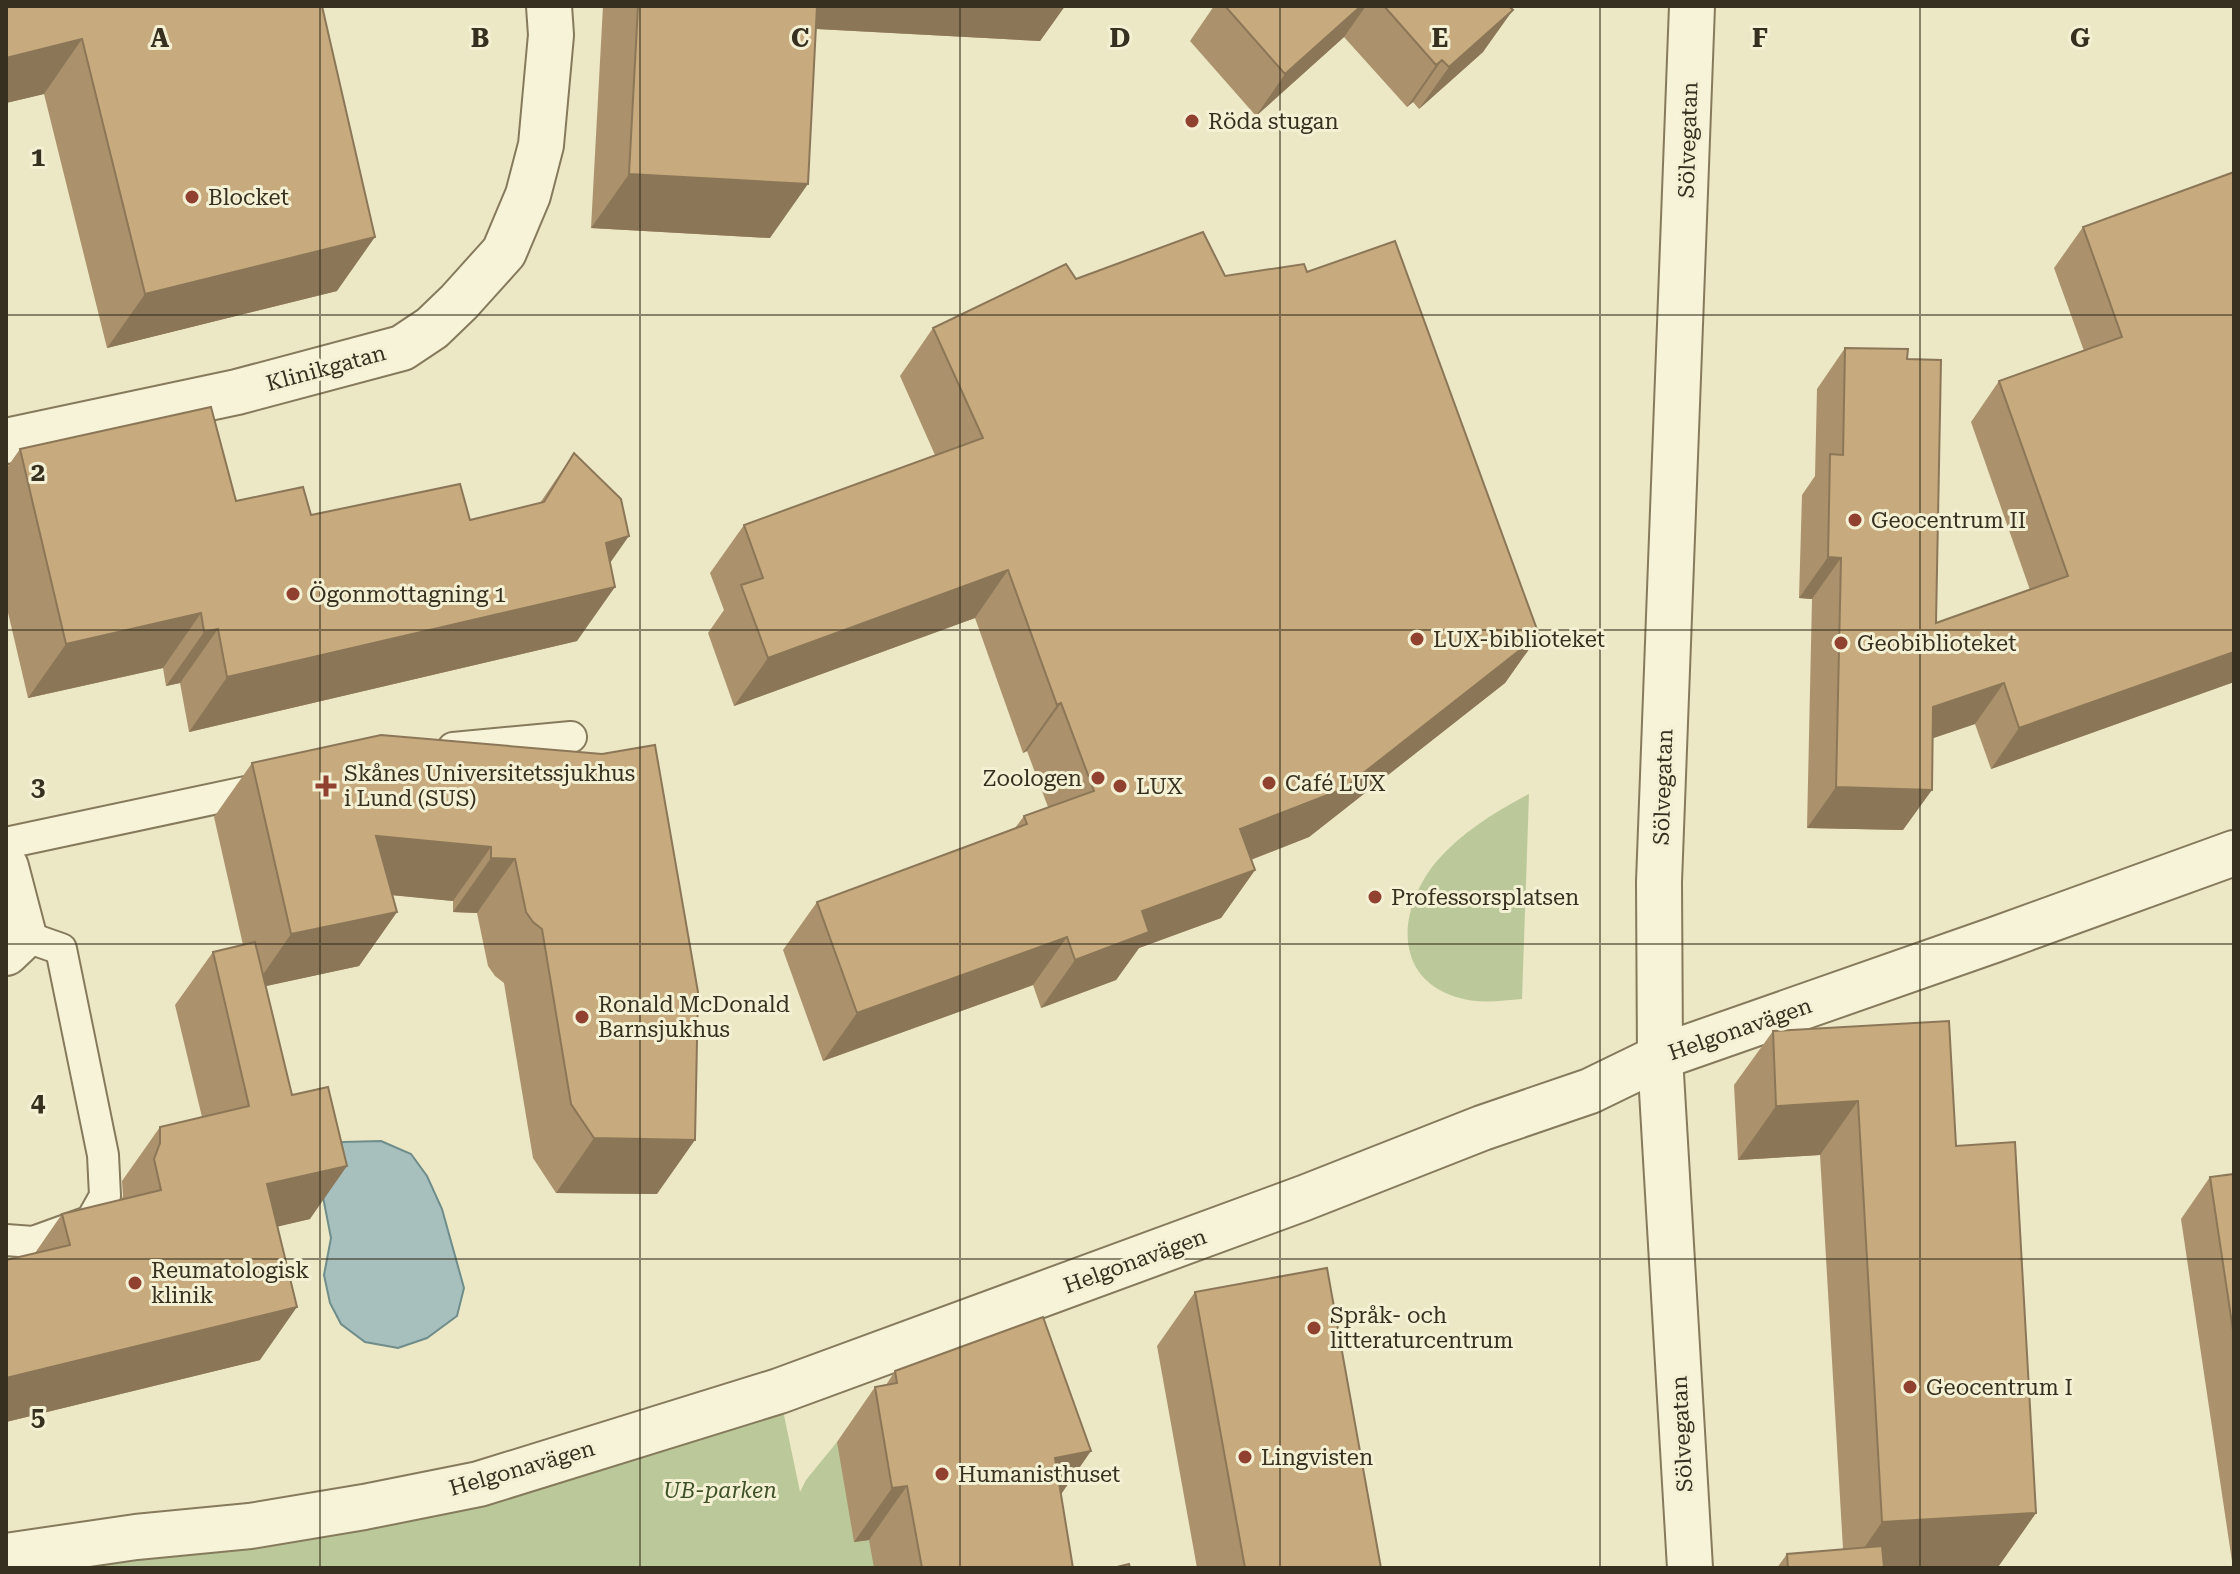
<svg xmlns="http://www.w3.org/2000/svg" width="2240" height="1574" viewBox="0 0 2240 1574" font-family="'Roboto Serif',serif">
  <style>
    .green { fill: #bbc99a }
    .water { fill: #a7bfbd; stroke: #6e8d8b; stroke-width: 2 }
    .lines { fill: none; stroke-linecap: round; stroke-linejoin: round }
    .service-casing { stroke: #867a5c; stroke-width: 34 }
    .minor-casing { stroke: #867a5c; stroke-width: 48 }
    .service { stroke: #f7f3d8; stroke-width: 30 }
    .minor { stroke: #f7f3d8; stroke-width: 44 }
    .wall { fill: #ab926c }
    .shaded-wall { fill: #8b7758 }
    .building { fill: #c7aa7d; stroke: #8b7758; stroke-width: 2 }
    .grid { fill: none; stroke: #372f1f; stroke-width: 2; stroke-opacity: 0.55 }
    .poi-dot { fill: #914130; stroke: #f3f0d4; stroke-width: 3 }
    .labels { text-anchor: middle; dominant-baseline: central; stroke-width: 6; stroke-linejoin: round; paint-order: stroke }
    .poi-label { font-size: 22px; fill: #372f1f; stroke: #f3f0d4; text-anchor: start }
    .street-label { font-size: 22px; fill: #372f1f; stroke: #f3f0d4 }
    .park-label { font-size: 22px; font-style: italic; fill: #3f5227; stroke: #f3f0d4 }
    .grid-label { font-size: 26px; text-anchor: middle; font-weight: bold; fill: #372f1f; stroke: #f3f0d4; stroke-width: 6; stroke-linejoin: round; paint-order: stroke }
  </style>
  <rect width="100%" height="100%" fill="#ece7c5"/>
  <!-- green -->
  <path class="green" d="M1529,794L1522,999C1500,1001 1477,1004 1456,997C1391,976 1399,907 1436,862C1462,832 1495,812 1529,794Z
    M779,1391L800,1492L806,1480L837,1442L916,1532L922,1568H6L250,1526Z"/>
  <!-- water -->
  <path class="water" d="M381,1141L411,1154L427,1176L442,1209L464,1288L457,1316L427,1338L398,1348L365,1342L341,1324L330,1303L324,1275L331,1238L318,1171L323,1151L343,1142Z"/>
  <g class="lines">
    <!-- service casing -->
    <g class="service-casing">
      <path id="service" d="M453,748L571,737
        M6,843L269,787
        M6,1240L33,1242L91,1221L105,1196L103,1155L61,949L24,936"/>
    </g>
    <!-- minor casing -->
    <g class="minor-casing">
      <path id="minor" d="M6,441L237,392L402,348L432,328L459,302L504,252L528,195L541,145L551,35L549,6
        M6,867L24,936L6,953
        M6,1556L136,1537L250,1526L364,1507L479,1484L779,1391L1304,1198L1482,1128L1590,1091L1660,1057L1994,940L2234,853
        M1690,1568L1660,1057L1659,882L1692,6"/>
    </g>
    <!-- service -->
    <use href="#service" class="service"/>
    <!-- minor -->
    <use href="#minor" class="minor"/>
  </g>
  <!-- wall -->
  <path class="wall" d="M6,6H322L337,291L107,348L44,94L6,103Z
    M603,6H1065L1040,41L816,29L770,238L591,228Z
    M1214,6H1509L1483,52L1419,109L1413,102L1407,107L1344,37L1256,116L1190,41Z
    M2234,172V682L1991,769L1975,724L1933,738L1903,830L1807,828L1812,599L1799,598L1802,495L1815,476L1817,389L1845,348L1907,359L1936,623L2030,590L1971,422L1999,381L2084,351L2054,268L2083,227Z
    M1307,272L1539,635L1505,683L1309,837L1251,860L1255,870L1221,918L1139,948L1116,980L1041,1008L1033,985L823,1061L783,950L817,902L1015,828L1024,816L1048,807L1027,751L1023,753L975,618L734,706L708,633L724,610L710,573L744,525L935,455L900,376L933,328L1076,279L1225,276Z
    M20,449L236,501L311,515L470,520L540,503L574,453L610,563L577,641L189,732L180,683L166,686L163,668L28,698L6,604V469Z
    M602,754L657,1194L556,1193L533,1158L504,983L495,976L488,966L477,913L453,912V901L392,895L397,912L359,966L265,986L310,1219L278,1226L260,1360L6,1422V1260L35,1253L62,1214L121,1200L123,1196L122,1181L160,1127L202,1117L175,1005L213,952L243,945L214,817L252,763Z
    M1773,1031L1956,1146L2036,1513L1998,1567L1777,1568L1787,1554L1843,1549L1820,1155L1738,1160L1734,1085Z
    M2234,1174V1568H2233L2181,1219L2210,1177Z
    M1195,1292L1381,1568H1197L1157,1346Z
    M895,1371L1061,1494L1073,1568H874L869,1540L854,1542L837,1442L875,1387L886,1385Z"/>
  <!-- shaded-wall -->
  <path class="shaded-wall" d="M796,6H1065L1040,41L781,27Z
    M1361,6H1366L1344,37L1256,116L1285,74Z
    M1513,10L1483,52L1419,109L1449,67Z
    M82,39L44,94L6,103V58Z
    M1442,60L1413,102L1407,107L1436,65Z
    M629,174L808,184L770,238L591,228Z
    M375,237L337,291L107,348L145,294Z
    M629,536L591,590L606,543Z
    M1828,557L1841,558L1812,599L1799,598Z
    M1008,570L975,618L734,706L768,658Z
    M615,587L577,641L189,732L227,677Z
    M201,613L163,668L28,698L66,644Z
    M218,629L180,683L166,686L204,632Z
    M1539,635L1505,683L1309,837L1206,877L1240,829Z
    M2234,652V682L1991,769L2019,728Z
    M2004,683L1975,724L1904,748L1933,707Z
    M1061,703L1027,751L1023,753L1057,705Z
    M1836,787L1932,790L1903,830L1807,828Z
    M376,836L491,847L453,901L338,890Z
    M491,858L515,859L477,913L453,912Z
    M1255,870L1221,918L1139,948L1116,980L1041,1008L1075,960L1142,911Z
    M397,912L359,966L253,989L291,934Z
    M1067,937L1033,985L823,1061L857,1013Z
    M1858,1101L1820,1155L1738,1160L1776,1106Z
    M594,1138L695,1140L657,1194L556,1193Z
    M347,1166L310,1219L230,1238L267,1184Z
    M297,1307L260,1360L6,1422V1378Z
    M1091,1451L1053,1506L1055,1458Z
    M907,1486L869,1540L854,1542L892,1488Z
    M2036,1513L1998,1567L1850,1568L1882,1522Z"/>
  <!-- building -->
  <path class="building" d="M6,6H322L375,237L145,294L82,39L6,58Z
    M638,6H817L808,184L629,174Z
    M1225,6H1361L1285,74Z
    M1384,6H1509L1513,10L1449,67L1442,60L1436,65Z
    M2234,172V652L2019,728L2004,683L1933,707L1932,790L1836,787L1841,558L1828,557L1830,454L1843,455L1845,348L1908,349L1907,359L1941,360L1936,623L2068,576L1999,381L2122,337L2083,227Z
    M1203,232L1225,276L1304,264L1307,272L1395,241L1539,635L1343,789L1240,829L1255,870L1142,911L1149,932L1075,960L1067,937L857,1013L817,902L1027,824L1024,816L1094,791L1061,703L1057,705L1008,570L768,658L741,585L763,578L744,525L983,438L933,328L1066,264L1076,279Z
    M211,407L236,501L303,487L311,515L460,484L470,520L544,502L574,453L621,499L629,536L606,543L615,587L227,677L218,629L204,632L201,613L66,644L20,449Z
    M381,735L602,754L655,745L698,992L695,1140L594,1138L571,1104L542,929L533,922L526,912L515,859L491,858V847L376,836L397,912L291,934L252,763Z
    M255,942L292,1095L328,1087L347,1166L267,1184L297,1307L6,1378V1260L70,1245L62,1214L161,1190L154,1159L160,1143V1127L249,1106L213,952Z
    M1949,1021L1956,1146L2015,1142L2036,1513L1882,1522L1858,1101L1776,1106L1773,1031Z
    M2234,1174V1337L2210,1177Z
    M1327,1268L1381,1568H1245L1195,1292Z
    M1043,1317L1091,1451L1055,1458L1073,1568H922L907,1486L892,1488L875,1387L897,1383L895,1371Z
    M1882,1546L1884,1568H1788L1787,1554Z
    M1129,1564L1130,1568H1113Z"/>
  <!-- grid -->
  <path class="grid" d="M320,6V1568M640,6V1568M960,6V1568M1280,6V1568M1600,6V1568M1920,6V1568M6,315H2234M6,630H2234M6,944H2234M6,1259H2234"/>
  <!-- markers -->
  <g class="poi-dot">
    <circle cx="1192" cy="121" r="8"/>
    <circle cx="192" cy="197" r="8"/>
    <circle cx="1855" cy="520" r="8"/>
    <circle cx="293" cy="594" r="8"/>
    <circle cx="1417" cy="639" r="8"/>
    <circle cx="1841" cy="643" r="8"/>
    <circle cx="1098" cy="778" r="8"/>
    <circle cx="1269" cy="783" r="8"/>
    <path d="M322 774h8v8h8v8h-8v8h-8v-8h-8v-8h8z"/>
    <circle cx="1120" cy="786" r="8"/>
    <circle cx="1375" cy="897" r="8"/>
    <circle cx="582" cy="1017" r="8"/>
    <circle cx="135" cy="1283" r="8"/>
    <circle cx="1314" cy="1328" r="8"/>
    <circle cx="1910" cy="1387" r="8"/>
    <circle cx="1245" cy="1457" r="8"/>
    <circle cx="942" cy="1474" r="8"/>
  </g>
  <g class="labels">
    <!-- poi labels -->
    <g class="poi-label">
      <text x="1208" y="121">Röda stugan</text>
      <text x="208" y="197">Blocket</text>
      <text x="1871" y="520">Geocentrum II</text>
      <text x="309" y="594">Ögonmottagning 1</text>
      <text x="1433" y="639">LUX-biblioteket</text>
      <text x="1857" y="643">Geobiblioteket</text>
      <text x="344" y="773">Skånes Universitetssjukhus<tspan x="344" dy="25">i Lund (SUS)</tspan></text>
      <text x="1082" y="778" text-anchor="end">Zoologen</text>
      <text x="1285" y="783">Café LUX</text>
      <text x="1136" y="786">LUX</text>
      <text x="1391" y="897">Professorsplatsen</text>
      <text x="598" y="1004">Ronald McDonald<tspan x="598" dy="25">Barnsjukhus</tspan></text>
      <text x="151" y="1270">Reumatologisk<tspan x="151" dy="25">klinik</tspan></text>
      <text x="1330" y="1315">Språk- och<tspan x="1330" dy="25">litteraturcentrum</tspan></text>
      <text x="1926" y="1387">Geocentrum I</text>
      <text x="1261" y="1457">Lingvisten</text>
      <text x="958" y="1474">Humanisthuset</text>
    </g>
    <!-- street labels -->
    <g class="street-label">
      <text transform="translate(1688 140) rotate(-88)">Sölvegatan</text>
      <text transform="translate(326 368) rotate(-15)">Klinikgatan</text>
      <text transform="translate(1663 787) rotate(-88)">Sölvegatan</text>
      <text transform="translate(1740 1029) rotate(-19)">Helgonavägen</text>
      <text transform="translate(1135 1261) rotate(-20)">Helgonavägen</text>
      <text transform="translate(1682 1434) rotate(-93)">Sölvegatan</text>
      <text transform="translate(522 1468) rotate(-16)">Helgonavägen</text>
    </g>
    <!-- park labels -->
    <g class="park-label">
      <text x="720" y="1490">UB-parken</text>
    </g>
  </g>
  <g class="grid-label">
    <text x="160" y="47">A</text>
    <text x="480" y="47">B</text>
    <text x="800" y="47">C</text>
    <text x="1120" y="47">D</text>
    <text x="1440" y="47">E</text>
    <text x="1760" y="47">F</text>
    <text x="2080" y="47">G</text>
    <text x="38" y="166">1</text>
    <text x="38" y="481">2</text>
    <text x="38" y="796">3</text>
    <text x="38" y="1111">4</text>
    <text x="38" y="1426">5</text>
  </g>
  <!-- border -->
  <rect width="2240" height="1574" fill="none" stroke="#372f1f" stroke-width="16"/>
</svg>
